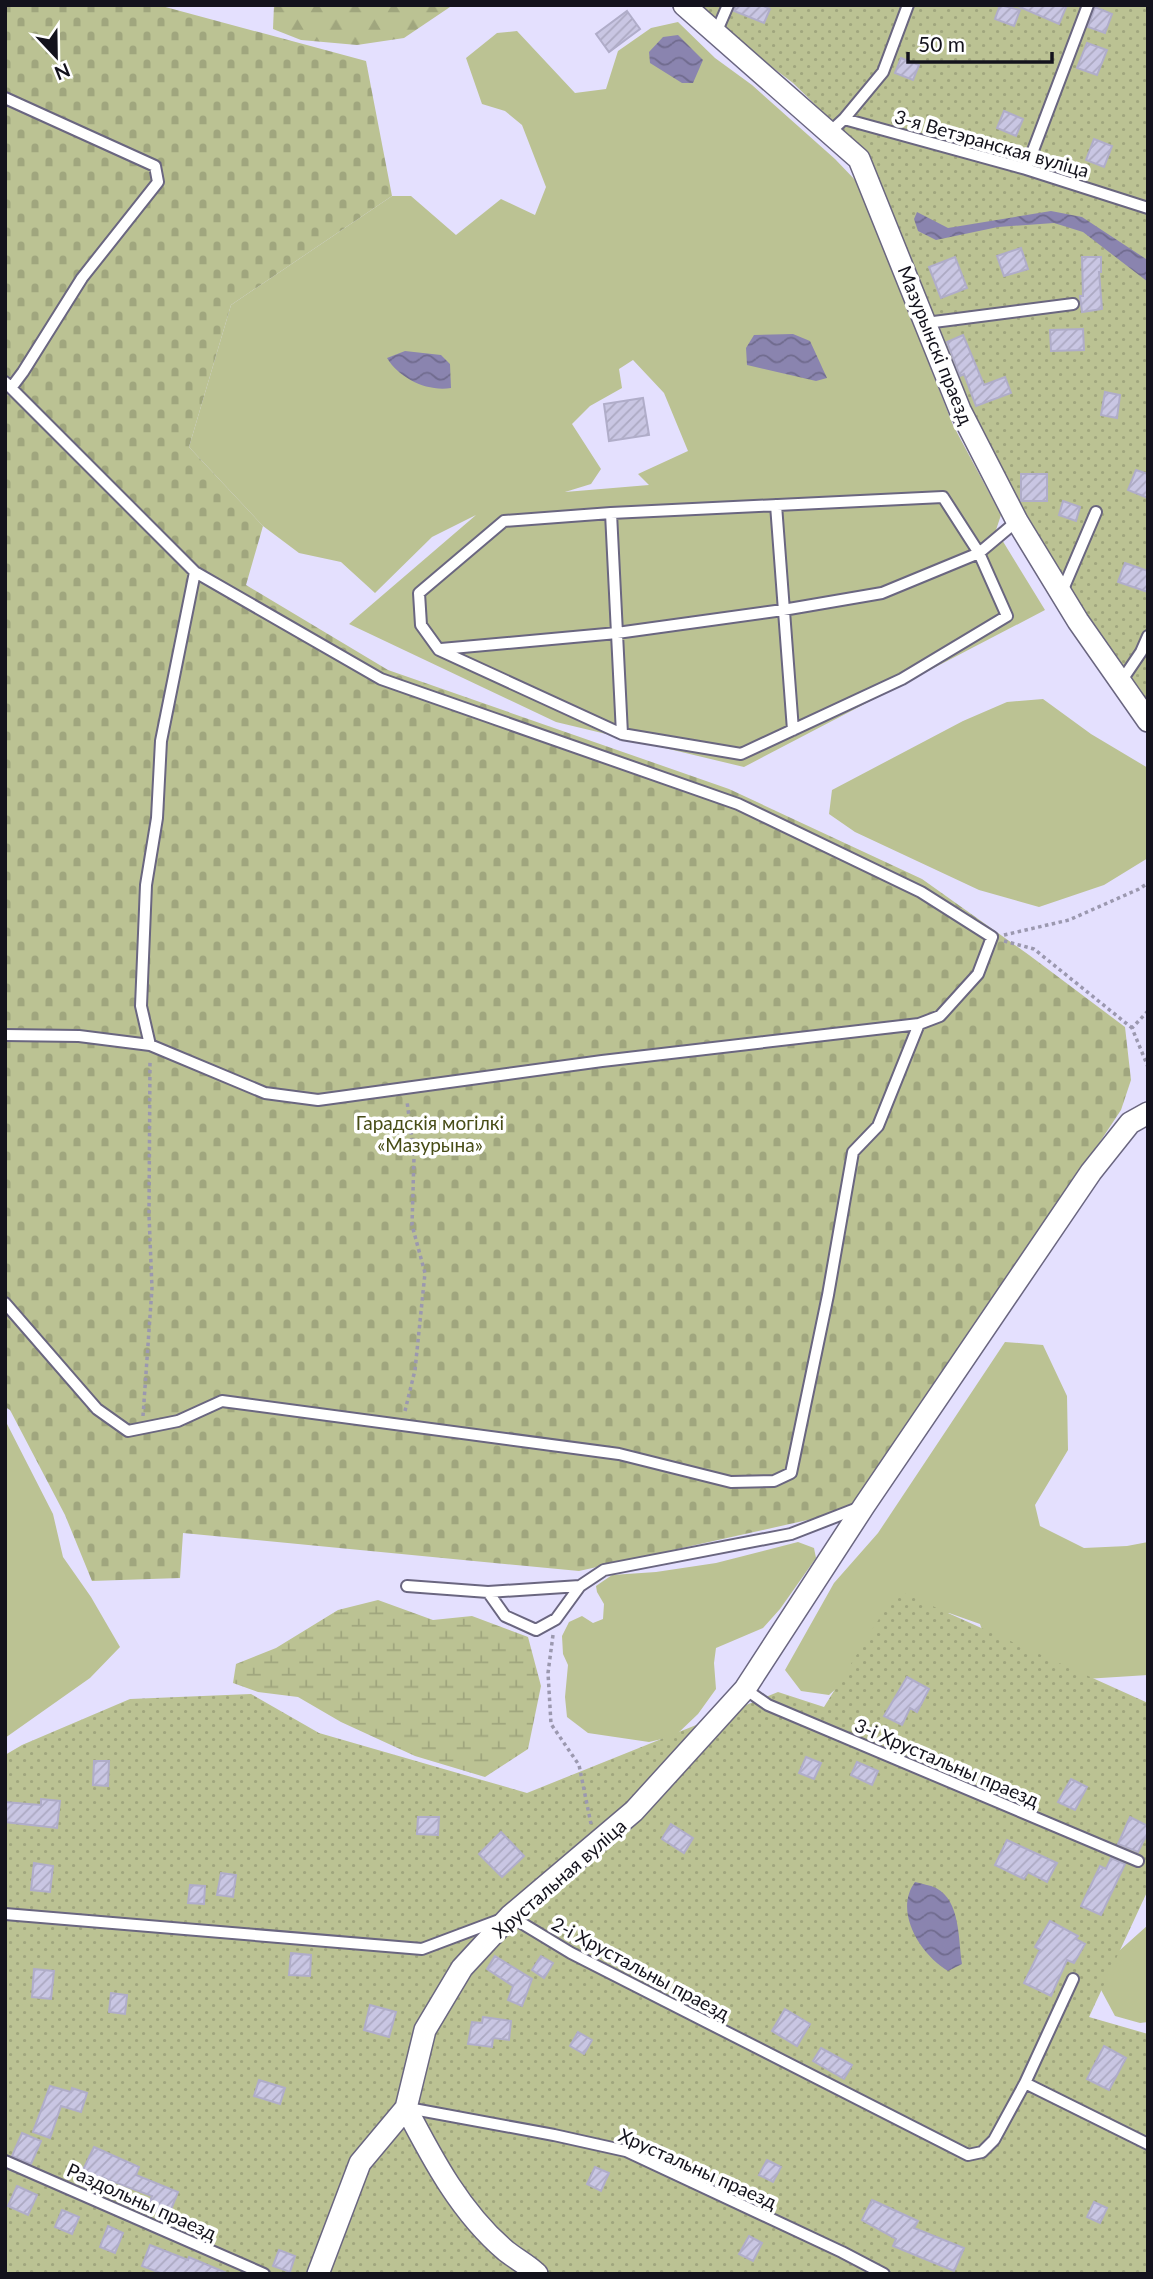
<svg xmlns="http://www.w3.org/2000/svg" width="1153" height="2279" viewBox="0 0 1153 2279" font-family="Lato,sans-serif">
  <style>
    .grass { fill: #bbc293; fill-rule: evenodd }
    .forest { fill: url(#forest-firs) }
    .wetland { fill: url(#wetland-marsh) }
    .cemetery { fill: url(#cemetery-stones) }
    .garden { fill: url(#garden-dots) }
    .water { fill: url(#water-waves) }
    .building { fill: url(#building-hatch); stroke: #b0adc9; stroke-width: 2 }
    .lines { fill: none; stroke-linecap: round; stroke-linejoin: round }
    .service-casing { stroke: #6a6680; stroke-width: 14 }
    .minor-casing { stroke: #6a6680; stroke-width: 24 }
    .path { stroke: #9b98af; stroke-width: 3.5; stroke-dasharray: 3.5 3.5; stroke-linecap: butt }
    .service { stroke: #fff; stroke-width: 10 }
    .minor { stroke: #fff; stroke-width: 21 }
    .labels { text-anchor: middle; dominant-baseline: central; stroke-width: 7; stroke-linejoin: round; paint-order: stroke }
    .street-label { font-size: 19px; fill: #13121c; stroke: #fff }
    .park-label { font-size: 19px; fill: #474c16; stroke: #fff }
  </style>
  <defs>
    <pattern id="forest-firs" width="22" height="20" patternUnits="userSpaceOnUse" patternTransform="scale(1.75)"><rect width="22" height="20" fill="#bbc293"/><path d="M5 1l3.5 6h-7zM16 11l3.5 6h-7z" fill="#a0a67e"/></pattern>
    <pattern id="wetland-marsh" width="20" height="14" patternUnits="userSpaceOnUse" patternTransform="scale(1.75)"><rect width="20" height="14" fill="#bbc293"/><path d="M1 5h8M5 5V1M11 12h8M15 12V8" fill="none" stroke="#a0a67e"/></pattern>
    <pattern id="cemetery-stones" width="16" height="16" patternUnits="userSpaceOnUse" patternTransform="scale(1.75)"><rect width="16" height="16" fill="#bbc293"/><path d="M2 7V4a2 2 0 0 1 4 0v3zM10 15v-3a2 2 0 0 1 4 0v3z" fill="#a0a67e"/></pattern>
    <pattern id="garden-dots" width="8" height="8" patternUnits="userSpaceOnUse" patternTransform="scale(1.75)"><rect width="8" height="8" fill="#bbc293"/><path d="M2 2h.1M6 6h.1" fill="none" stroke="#a0a67e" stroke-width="1.8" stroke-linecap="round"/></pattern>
    <pattern id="water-waves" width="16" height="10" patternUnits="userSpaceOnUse" patternTransform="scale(1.75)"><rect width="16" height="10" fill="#8a84af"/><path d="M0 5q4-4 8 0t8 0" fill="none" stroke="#706b8e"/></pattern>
    <pattern id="building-hatch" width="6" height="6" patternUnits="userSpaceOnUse" patternTransform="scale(1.75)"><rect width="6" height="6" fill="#c9c6e3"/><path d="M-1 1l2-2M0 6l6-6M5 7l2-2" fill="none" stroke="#aca9c2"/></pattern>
  </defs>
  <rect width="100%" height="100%" fill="#e4e0fe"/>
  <!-- grass -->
  <path class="grass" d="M678,22L715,58L752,85L835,159L858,183L953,425L1001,515L996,530L1045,610L744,767L556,722L349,624L476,515L432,537L375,593L341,562L299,553L263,526L189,447L231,305L392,196H411L456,235L501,199L535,215L546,187L522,125L505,111L482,104L466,58L497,33L517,31L575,93L606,89L618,51L651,28ZM633,360L664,393L688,451L638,474L649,485L565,492L591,484L601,469L572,424L590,406L622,388L619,369Z
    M1043,699L1091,734L1148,768V858L1104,885L1039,907L979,890L855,832L829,814L832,790L963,721L1007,702Z
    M1005,1342L1043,1345L1067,1396L1068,1450L1035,1505L1040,1526L1084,1548L1127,1546L1148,1542V1675L1085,1679L991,1656L980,1624L949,1613H901L848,1678L829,1695L801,1691L785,1670L834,1583L878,1533Z
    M5,1420L53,1514L63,1557L91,1597L120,1647L90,1678L5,1738Z
    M798,1542L814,1548L816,1558L780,1609L763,1628L716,1648L714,1663L716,1689L698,1714L675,1736L649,1742L588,1733L567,1717L565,1697L568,1665L563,1654L562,1636L569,1622L582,1616L593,1623L603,1619L604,1604L597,1592L596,1586L612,1575L656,1572L716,1563Z
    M1148,1925V2022L1140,2023L1115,2016L1100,1988L1110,1959Z"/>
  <!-- forest -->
  <path class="forest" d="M274,5H450V7L404,38L357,45L301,40L273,29Z"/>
  <!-- wetland -->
  <path class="wetland" d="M378,1600L433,1620L472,1616L528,1637L541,1686L528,1749L485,1777L415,1756L341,1722L298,1697L258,1692L233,1683L236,1664L276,1648L338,1610Z"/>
  <!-- cemetery -->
  <path class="cemetery" d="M5,5H158L366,61L392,196L231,305L189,447L263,526L246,585L388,670L729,789L922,879L1029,955L1125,1027L1131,1080L1121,1110L857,1509L579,1571L183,1533L180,1578L92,1581L65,1515L10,1410L5,1407Z"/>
  <!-- garden -->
  <path class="garden" d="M690,5H1148V711L1021,516L964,407L840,129L793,83Z
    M897,1590L1148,1703V1890L1089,2017L1148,2034V2274H5V1755L22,1745L130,1699L251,1694L319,1733L527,1793L778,1692L824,1707Z"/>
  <!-- water -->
  <path class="water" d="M678,35L703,60L693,83H682L650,63L649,52L663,37Z
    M1051,211L1082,217L1146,259L1148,282L1083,232L1054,223L998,227L936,240L918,231L914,219L917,212L948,228Z
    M793,334L810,341L827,378L816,381L747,365L746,348L754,335Z
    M405,351L441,355L450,364L451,388C427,392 399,378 387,358Z
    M915,1882C922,1884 930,1885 936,1888C961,1901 958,1940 962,1964L948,1971C921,1955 893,1912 915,1882Z"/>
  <!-- building -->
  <path class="building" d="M736,5H761L770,9L764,23L734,11Z
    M1000,5L1020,10L1014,26L995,19Z
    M1015,5H1067L1059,24Z
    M1095,7L1112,14L1105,33L1088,27Z
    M627,11L640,29L609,52L596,34Z
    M1087,43L1107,50L1097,75L1077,68Z
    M901,58L919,65L913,80L895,73Z
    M1004,111L1023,119L1016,136L997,128Z
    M1094,139L1112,146L1104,167L1086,160Z
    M1021,248L1028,269L1004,276L997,256Z
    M955,257L967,288L941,298L929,267Z
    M1082,257H1101V272H1099L1102,309L1082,312L1080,296H1083Z
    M1083,329L1084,350L1051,351L1050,330Z
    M963,335L984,385L1005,377L1011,393L976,406L964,374L960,376L947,342Z
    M1105,392L1120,395L1117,418L1101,415Z
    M643,398L649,435L609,441L604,404Z
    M1136,470L1148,474V498L1128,490Z
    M1021,474H1047V501H1021Z
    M1063,501L1080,507L1076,521L1059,515Z
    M1125,563L1148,571V592L1118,582Z
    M907,1677L929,1689L917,1712L910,1708L902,1725L884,1716Z
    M806,1757L821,1763L814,1779L799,1773Z
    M94,1761H109L108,1786L93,1785Z
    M857,1762L878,1771L872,1785L851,1775Z
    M1071,1779L1087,1787L1075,1810L1058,1802Z
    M41,1799L60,1801L57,1828L5,1822V1802L41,1805Z
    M418,1817H439L438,1835L417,1834Z
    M1130,1817L1148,1826V1832L1138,1852L1118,1844Z
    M671,1824L693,1838L684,1853L662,1839Z
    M501,1832L524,1856L502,1877L479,1854Z
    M1007,1840L1057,1863L1047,1882L1028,1872L1024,1879L995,1865Z
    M1111,1858L1125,1864L1101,1915L1081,1906L1100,1866L1106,1869Z
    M34,1863L53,1866L50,1892L31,1890Z
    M221,1873L236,1875L233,1897L217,1895Z
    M190,1885L205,1886L204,1904L188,1903Z
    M1050,1921L1078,1936L1076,1939L1085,1944L1074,1963L1067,1960L1051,1996L1024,1983L1040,1950L1035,1947Z
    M291,1953L311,1955L310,1976L289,1975Z
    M495,1956L532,1979L522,2006L508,2000L513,1986L487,1969Z
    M541,1956L553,1963L544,1978L532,1970Z
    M34,1969L54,1971L51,1999L32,1997Z
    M111,1993L127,1995L125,2014L109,2012Z
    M370,2005L396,2012L389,2037L364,2030Z
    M785,2009L810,2024L797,2046L772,2031Z
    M483,2017L511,2021L509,2040L493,2038L492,2047L468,2044L472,2022L482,2023Z
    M578,2032L592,2040L584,2054L570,2046Z
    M1104,2046L1126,2058L1109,2090L1087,2079Z
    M821,2048L852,2065L844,2079L813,2061Z
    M259,2080L285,2088L280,2104L254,2096Z
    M50,2086L71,2092L72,2088L87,2093L81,2112L61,2106L50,2138L33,2132Z
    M22,2133L41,2141L31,2164L12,2156Z
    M94,2147L139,2167L136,2175L178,2192L168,2217L146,2209L152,2196L101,2177L99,2182L81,2174Z
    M767,2160L781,2167L773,2182L759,2175Z
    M595,2167L609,2173L601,2191L587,2184Z
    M17,2186L37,2195L28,2215L8,2206Z
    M872,2200L918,2221L914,2228L964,2248L954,2271L893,2246L896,2239L862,2220Z
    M1094,2202L1107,2208L1100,2223L1087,2217Z
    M62,2210L79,2217L72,2234L55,2227Z
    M108,2226L123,2233L115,2253L100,2247Z
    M749,2236L762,2243L753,2261L739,2254Z
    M150,2245L188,2260L189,2257L229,2274H163L142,2266Z
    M279,2250L295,2256L290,2272L273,2266Z"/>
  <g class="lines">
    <!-- service casing -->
    <g class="service-casing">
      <path id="service" d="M716,33L728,5
        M5,98L155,166L158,182L82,278L23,372L11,388
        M844,119L883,72L908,5
        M830,132L844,119L1026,169L1148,208
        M1026,169L1088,5
        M926,323L1073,304
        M5,382L195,572L381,679L738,804L921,892L992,937L978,974L940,1016L919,1024L602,1061L318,1100L265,1093L150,1045L79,1036L5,1035
        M943,497L979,553L1007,616L902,679L741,754L622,734L439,650L421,625L419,593L504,521L611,513Z
        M776,505L793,730
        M611,513L622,734
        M1061,594L1096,512
        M441,649L617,633L783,610L882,593L979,553L1017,521
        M1120,683L1141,652L1148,636
        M150,1045L141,1006L146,885L157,818L161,741L195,572
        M5,1303L97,1409L128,1431L178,1421L222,1401L619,1454L731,1482L774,1481L791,1473L828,1295L853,1152L878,1126L919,1024
        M407,1586L488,1592L505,1616L536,1630L556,1619L580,1586L604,1570L791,1534L858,1508
        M488,1592L580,1586
        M745,1689L768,1705L1138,1861
        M5,1914L422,1949L510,1916L571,1953L968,2155L982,2152L994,2140L1025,2083L1148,2144
        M1025,2083L1073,1979
        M408,2108L554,2135L626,2151L842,2252L884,2274
        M5,2161L264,2274"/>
    </g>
    <!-- minor casing -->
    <g class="minor-casing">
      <path id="minor" d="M684,5L859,159L960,410L1017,521L1078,621L1148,721
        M406,2108C433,2160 461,2213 506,2251C516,2259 528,2265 537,2274
        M318,2274L360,2163L406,2108L425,2030L462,1968L510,1916L634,1811L745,1689L864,1506L1091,1172L1130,1123L1148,1113"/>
    </g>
    <!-- path -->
    <path class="path" d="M1004,935L1069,920L1139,889L1148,883
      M1004,941L1034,949L1132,1028
      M1148,1011L1132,1028L1148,1067
      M405,1411L415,1370L425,1273L412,1225L414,1157L407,1101
      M143,1416L152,1288L149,1215L150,1060
      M553,1635L548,1673L551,1724L579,1765L591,1824"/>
    <!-- service -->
    <use href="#service" class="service"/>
    <!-- minor -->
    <use href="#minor" class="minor"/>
  </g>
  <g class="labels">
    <!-- street labels -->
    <g class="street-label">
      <text transform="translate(992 143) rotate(16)">3-я Ветэранская вуліца</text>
      <text transform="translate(936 345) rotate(68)">Мазурынскі праезд</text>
      <text transform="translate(947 1762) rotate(23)">3-і Хрустальны праезд</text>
      <text transform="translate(559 1878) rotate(-41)">Хрустальная вуліца</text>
      <text transform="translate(641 1968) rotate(28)">2-і Хрустальны праезд</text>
      <text transform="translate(698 2168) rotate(24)">Хрустальны праезд</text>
      <text transform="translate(142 2201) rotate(24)">Раздольны праезд</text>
    </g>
    <!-- park labels -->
    <g class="park-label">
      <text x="430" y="1122">Гарадскія могілкі<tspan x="430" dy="22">«Мазурына»</tspan></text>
    </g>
  </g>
  <!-- border -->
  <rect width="1153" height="2279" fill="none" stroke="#13121c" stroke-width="14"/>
  <!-- north arrow -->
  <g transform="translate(56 56) rotate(158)" stroke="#ffffff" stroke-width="5" paint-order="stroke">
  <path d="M0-5L12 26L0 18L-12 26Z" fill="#13121c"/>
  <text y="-10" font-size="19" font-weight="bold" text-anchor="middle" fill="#13121c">N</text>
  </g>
  <!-- scale -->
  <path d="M908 52v10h144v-10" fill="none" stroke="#13121c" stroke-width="3.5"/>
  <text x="918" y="52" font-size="21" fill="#13121c" stroke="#ffffff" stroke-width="5" paint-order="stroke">50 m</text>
</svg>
